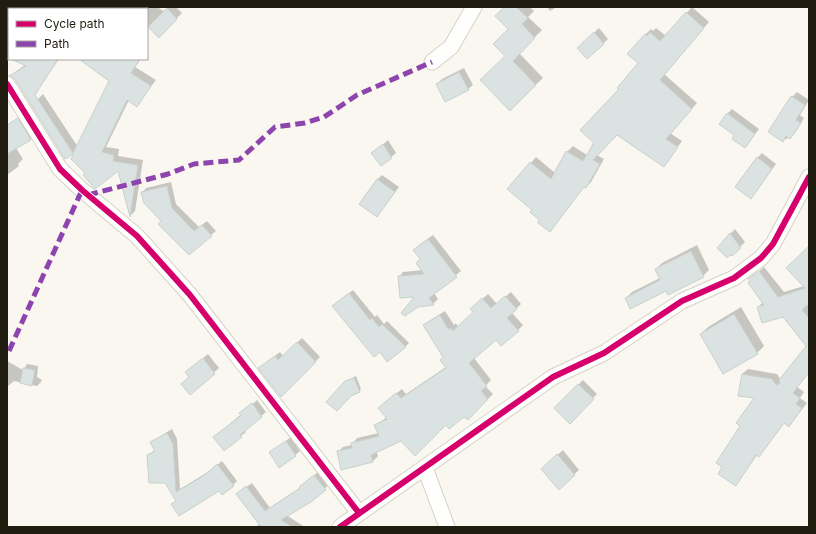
<svg xmlns="http://www.w3.org/2000/svg" width="816" height="534" viewBox="0 0 816 534" font-family="Inter,sans-serif">
  <style>
    .shadow { fill: #0003 }
    .building { fill: #dae3e1; stroke: #c9d0ce }
    .lines { fill: none; stroke-linecap: round; stroke-linejoin: round }
    .minor-casing { stroke: #d5d2c9; stroke-width: 17 }
    .minor { stroke: #fefefd; stroke-width: 15 }
    .quiet { stroke: #8e44ad; stroke-width: 5; stroke-dasharray: 10 5; stroke-linecap: butt }
    .cycleway-casing { stroke: #fff; stroke-width: 8 }
    .cycleway { stroke: #d6006c; stroke-width: 6 }
  </style>
  <rect width="100%" height="100%" fill="#f9f7f0"/>
  <!-- shadow -->
  <path class="shadow" d="M8,7H92L91,9H9V15L7,14Z
    M121,7H157L165,12L169,7H176L182,13L159,36L147,25V9H124Z
    M506,7H530L534,11L528,17L542,30L519,53L543,78L510,109L507,56L509,29Z
    M547,7H557L550,11Z
    M692,7L709,22L664,74L697,103L670,133L682,141L664,166L617,133L597,155L604,159L591,182L586,187L584,186L550,231L533,210L508,189L536,157L555,173L567,152L573,146L587,155L620,89L639,63L645,35L651,29L653,31L656,28L666,36Z
    M599,28L608,39L587,58L583,43Z
    M9,42V57L7,56Z
    M13,59H59L32,98L11,75L25,65Z
    M81,59H141L135,67L156,80L137,105L129,100L106,147L119,149L118,156L143,160L135,211L131,215L119,169L86,173L76,151L65,158L32,105L43,94L78,147L111,81Z
    M464,68L473,85L468,89L437,84L442,79Z
    M797,92L809,100L800,115L804,118L795,133L783,141L792,97Z
    M732,109L759,129L745,147L736,135L727,114Z
    M23,115L35,135L16,148L23,159L18,164L19,166L7,175V130Z
    M388,140L396,153L381,165L373,153Z
    M762,153L776,164L755,193L757,158Z
    M382,175L399,187L377,216V180Z
    M171,182L176,204L199,227L207,221L216,231L211,235L159,224L162,221L142,193L146,188Z
    M735,229L745,242L732,255L730,234Z
    M433,235L461,271L434,293L438,299L433,304L417,306L416,296L399,277L403,272L423,270L419,245Z
    M697,245L709,270L703,276L668,293L666,289L626,298L632,292L660,278L656,269L662,263Z
    M809,247V302L806,304L809,307V372L797,387L804,392L800,398L807,403L789,426L785,422L763,451L757,455L736,485L724,467L756,398L742,374L748,369L777,374L781,380L807,346L783,316L758,307L763,302L749,283L750,279L764,267L784,292L804,286Z
    M353,290L375,317L377,315L384,324L387,321L409,343L405,347L380,351L337,302Z
    M511,292L521,304L512,313L523,325L518,330L496,339L474,358L491,380L485,386L493,394L468,419L464,416L402,440L376,451L378,456L373,461L338,452L343,447L352,445L357,438L379,433L376,425L387,417L384,403L402,389L406,394L446,367L444,357L424,326L429,321L445,311L454,325L456,323L458,327L474,312L477,304L488,294L497,304Z
    M741,307L764,346L757,353L701,334L708,327Z
    M302,338L320,357L281,396L259,368L280,352L283,356Z
    M208,354L219,368L190,394L191,368Z
    M7,361L23,370L27,364L38,366L37,377L42,380L41,382L37,386L14,381L7,387Z
    M356,376L361,389L359,391L328,402L348,380Z
    M583,380L597,394L570,422L555,408Z
    M257,400L266,412L244,430L246,432L241,436L215,437Z
    M172,429L177,439L180,489L211,470L222,461L237,481L233,485L219,490L173,504L177,500L148,455L156,449L151,442Z
    M291,437L300,451L295,455L270,453Z
    M563,450L579,470L559,488L547,464Z
    M319,471L330,484L310,501L286,515L305,527H257L259,523L242,490L252,483L270,508L301,487Z"/>
  <!-- building -->
  <path class="building" d="M504,7H516L528,18L522,24L535,38L513,61L536,85L510,111L480,80L505,56L493,44L508,29L495,16Z
    M167,8L177,19L159,38L148,27Z
    M686,12L704,28L660,80L692,109L666,139L678,147L664,167L617,135L593,160L600,164L586,188L584,187L550,232L538,223L539,220L530,212L532,210L507,189L530,162L551,179L566,151L583,161L594,143L580,130L619,89L617,88L638,63L627,54L645,34L647,36L650,32L660,41Z
    M594,32L604,44L587,59L577,48Z
    M11,59H58L35,95L73,153L109,81L79,59H140L131,73L151,86L137,107L127,100L102,152L114,155L113,161L138,165L130,217L118,171L95,189L83,175L85,173L71,159L73,154L65,159L15,79L9,76L26,66Z
    M459,72L469,90L445,102L436,84Z
    M791,96L805,105L796,120L801,123L790,139L786,136L783,142L768,132Z
    M727,113L755,134L745,148L732,139L734,135L719,124Z
    M18,118L31,140L7,154V125Z
    M383,144L392,158L381,166L371,153Z
    M757,157L772,169L751,199L735,187Z
    M377,179L395,192L377,217L359,204Z
    M167,186L172,208L194,231L202,225L212,236L189,255L158,224L161,221L144,203L141,192Z
    M730,233L741,248L732,256L730,255L727,258L717,248Z
    M428,239L457,277L429,298L434,305L418,307L405,316L401,313L414,297L400,298L398,276L424,274L416,263L420,259L413,250Z
    M809,246V303L802,310L809,318V372L793,393L800,398L796,404L802,408L789,427L784,423L759,457L756,455L736,486L718,474L722,467L716,463L740,426L736,423L754,398L738,396L742,374L772,379L776,385L780,383L779,380L806,346L783,317L762,323L757,307L764,305L748,283L750,282L748,279L759,271L778,297L805,288L786,268Z
    M691,251L704,277L668,295L666,291L630,309L625,298L660,280L655,269Z
    M349,293L370,320L372,318L379,327L382,324L406,347L387,362L380,352L374,357L332,306Z
    M505,296L517,309L507,318L519,331L501,346L496,340L469,363L487,386L481,391L488,399L468,420L464,417L449,429L446,425L415,456L401,441L371,455L373,462L341,470L337,451L352,448L351,443L379,436L374,425L387,419L378,408L396,393L401,398L446,368L440,360L443,357L423,325L440,315L448,329L451,328L453,331L473,312L470,309L482,298L491,308Z
    M734,314L758,354L723,374L700,334Z
    M297,342L316,362L281,397L258,368L275,356L278,360Z
    M203,358L215,374L190,395L181,384L189,377L185,372Z
    M23,368L35,370L32,386L20,383Z
    M354,378L360,392L351,396L337,411L326,402L345,381Z
    M578,384L594,399L570,424L554,408Z
    M252,403L262,417L240,435L242,437L224,451L213,437L238,418L241,415L239,413Z
    M167,433L173,444L176,492L206,474L217,464L234,486L222,495L219,491L179,516L171,504L176,501L165,483H149L147,455L155,451L150,442Z
    M286,441L296,456L279,468L269,452Z
    M557,454L575,475L559,490L541,469Z
    M314,475L326,490L311,502L281,520L293,527H261L236,494L246,486L265,511L300,488L299,487Z"/>
  <g class="lines">
    <!-- minor casing -->
    <g class="minor-casing">
      <path id="minor" d="M432,62L451,47L474,7
        M7,84L60,169L82,190L137,236L190,295L359,513
        M425,468L447,527
        M340,527L553,377L604,353L682,301L734,278L761,258L773,244L809,177"/>
    </g>
    <!-- minor -->
    <use href="#minor" class="minor"/>
    <!-- quiet -->
    <path class="quiet" d="M88,195L168,174L194,164L239,160L275,127L305,123L324,117L357,95L432,62
      M9,351L82,190"/>
    <!-- cycleway casing -->
    <g class="cycleway-casing">
      <path id="cycleway" d="M7,84L60,169L82,190L137,236L190,295L359,513
        M340,527L553,377L604,353L682,301L734,278L761,258L773,244L809,177"/>
    </g>
    <!-- cycleway -->
    <use href="#cycleway" class="cycleway"/>
  </g>
  <!-- border -->
  <rect width="816" height="534" fill="none" stroke="#201c10" stroke-width="16"/>
  <!-- legend -->
  <rect x="8" y="8" width="140" height="52" fill="#ffffff" stroke="#a6a49f"/>
  <rect x="16" y="21" width="20" height="6" fill="#d6006c" stroke="#a6a49f"/>
  <text x="44" y="28" font-size="12" fill="#201c10">Cycle path</text>
  <rect x="16" y="41" width="20" height="6" fill="#8e44ad" stroke="#a6a49f"/>
  <text x="44" y="48" font-size="12" fill="#201c10">Path</text>
</svg>
